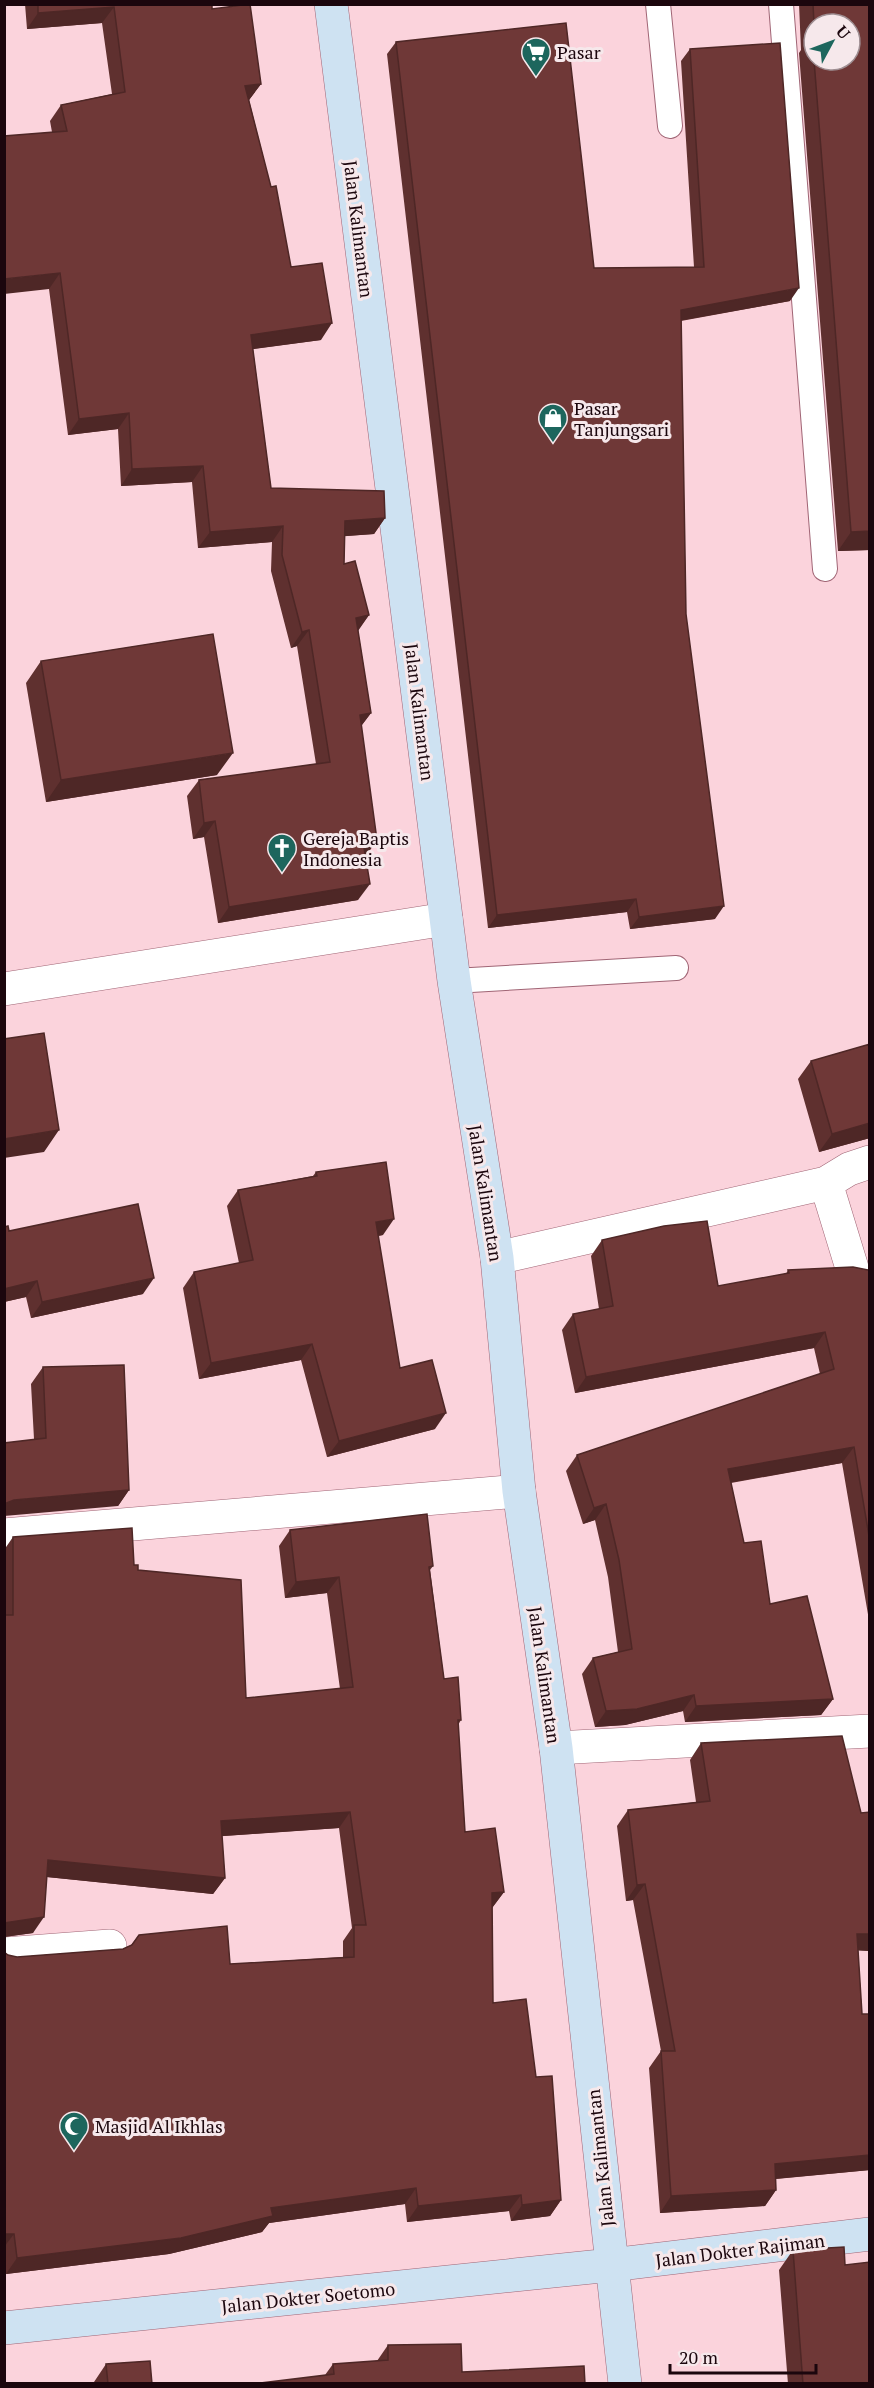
<svg xmlns="http://www.w3.org/2000/svg" width="874" height="2388" viewBox="0 0 874 2388" font-family="'PT Serif',serif">
  <style>
    .lines { fill: none; stroke-linecap: round; stroke-linejoin: round }
    .lane-casing { stroke: #a06575; stroke-width: 26 }
    .street-casing { stroke: #a06575; stroke-width: 34 }
    .secondary-casing { stroke: #a06575; stroke-width: 34 }
    .lane { stroke: #fff; stroke-width: 24 }
    .street { stroke: #fff; stroke-width: 33 }
    .secondary { stroke: #cee2f2; stroke-width: 33 }
    .wall { fill: #5f302f; fill-rule: evenodd }
    .shaded-wall { fill: #4e2726 }
    .building { fill: #6f3837; stroke: #4e2726; stroke-width: 1.5 }
    .labels { text-anchor: middle; dominant-baseline: central; stroke-width: 6; stroke-linejoin: round; paint-order: stroke }
    .poi-label { font-size: 18px; fill: #1b060d; stroke: #f6e8eb; text-anchor: start }
    .street-label { font-size: 18px; fill: #1b060d; stroke: #f6e8eb }
  </style>
  <rect width="100%" height="100%" fill="#fbd3dc"/>
  <g class="lines">
    <!-- lane casing -->
    <g class="lane-casing">
      <path id="lane" d="M658,4L670,126
        M781,4L825,569
        M454,981L676,968"/>
    </g>
    <!-- street casing -->
    <g class="street-casing">
      <path id="street" d="M4,989L446,919
        M826,1183L852,1268
        M497,1258L826,1183L849,1169L870,1162
        M4,1535L519,1491
        M556,1748L870,1731
        M4,1954L110,1946"/>
    </g>
    <!-- secondary casing -->
    <g class="secondary-casing">
      <path id="secondary" d="M331,4L454,981L497,1258L519,1491L556,1748L625,2384
        M4,2328L611,2265L870,2234"/>
    </g>
    <!-- lane -->
    <use href="#lane" class="lane"/>
    <!-- street -->
    <use href="#street" class="street"/>
    <!-- secondary -->
    <use href="#secondary" class="secondary"/>
  </g>
  <!-- wall -->
  <path class="wall" d="M25,4H212V9L261,84L249,100L291,267L321,340L253,349L271,488L385,518L374,534L345,536L344,564L369,615L358,630L371,713L361,726L366,856L358,900L218,923L204,837L193,839L187,796L199,780L316,764L297,646L291,648L271,571L272,542L198,548L192,482L121,486L118,429L68,435L49,289L52,132L50,121L61,105L112,94L102,23L27,29Z
    M799,4H870V550L838,551L799,53L801,50ZM814,24L850,60H814Z
    M396,42L594,268L694,267L681,61L690,49L790,301L681,321L686,614L715,919L630,929L627,912L488,928L387,54Z
    M41,661L217,775L46,802L26,683Z
    M811,1061L870,1138L819,1152L798,1079Z
    M316,1172L383,1235L378,1236L400,1368L435,1429L327,1457L301,1360L199,1379L183,1288L194,1272L239,1263L227,1206L238,1190L313,1176Z
    M4,1227L9,1231L143,1294L31,1318L26,1297L4,1302Z
    M602,1240L718,1286L786,1274L788,1270H868L870,1269V1626L842,1463L731,1483L744,1543L770,1604L833,1699L821,1715L685,1722L683,1711L625,1725L595,1727L582,1674L593,1658L618,1652L608,1577L595,1520L583,1524L566,1471L577,1455L820,1374L814,1348L575,1393L562,1330L573,1314L599,1309L591,1256Z
    M43,1367L129,1490L118,1506L34,1439L31,1384Z
    M290,1530L433,1566L430,1570L444,1679L461,1720L458,1725L465,1832L504,1892L492,1908L493,2003L536,2077L561,2200L550,2216L511,2221L509,2211L407,2222L405,2204L269,2223L262,2232L169,2254L6,2274L4,2266V1952L8,1955L17,1957L123,1949L131,1945L139,1935L230,1964L343,1957V1941L352,1928L339,1828L222,1836L225,1878L213,1894L47,1877L33,1933L4,1937V1550L13,1537L134,1565L246,1698L340,1689L327,1593L285,1598L279,1546Z
    M701,1743L861,1813L870,1812V1951L858,1950L862,2014H870V2170L776,2179V2190L765,2206L660,2213L649,2068L661,2051L633,1900L626,1901L617,1826L628,1810L696,1802L690,1760Z
    M793,2250L845,2265L870,2384H788L779,2270Z
    M388,2345L462,2372L325,2375L333,2364L377,2361Z
    M106,2364L152,2384H94V2382Z"/>
  <!-- shaded-wall -->
  <path class="shaded-wall" d="M114,7L102,23L27,29L38,13Z
    M261,84L249,100L234,102L245,86Z
    M60,273L49,289L4,294V279Z
    M799,288L790,301L672,322L681,310Z
    M332,323L321,340L240,351L251,335Z
    M129,413L118,429L68,435L79,419Z
    M203,466L192,482L121,486L132,469Z
    M385,518L374,534L334,537L345,521Z
    M283,526L272,542L198,548L210,532Z
    M870,531V550L838,551L851,532Z
    M369,615L358,631L356,618Z
    M309,630L297,646L291,648L302,632Z
    M371,713L359,729L360,715Z
    M233,753L217,775L46,802L61,780Z
    M215,821L204,837L193,839L204,823Z
    M377,840L366,856L352,858L363,842Z
    M370,884L358,900L218,923L229,907Z
    M636,899L627,912L488,928L497,915Z
    M724,906L715,919L630,929L639,917Z
    M870,1123V1138L819,1152L832,1134Z
    M59,1130L44,1152L4,1158V1139Z
    M394,1219L383,1235L365,1238L376,1222Z
    M154,1278L143,1294L31,1318L42,1302Z
    M37,1281L26,1297L4,1302V1289Z
    M825,1332L814,1348L575,1393L586,1377Z
    M312,1344L301,1360L199,1379L211,1363Z
    M446,1413L435,1429L327,1457L339,1441Z
    M854,1447L842,1463L716,1485L728,1469Z
    M129,1490L118,1506L4,1516V1504L14,1500Z
    M606,1504L595,1520L583,1524L594,1508Z
    M339,1577L327,1593L285,1598L296,1582Z
    M694,1695L683,1711L625,1725L595,1727L606,1711Z
    M833,1699L821,1715L685,1722L696,1706Z
    M350,1812L339,1828L210,1837L221,1821Z
    M48,1860L225,1878L213,1894L37,1876Z
    M645,1884L633,1900L626,1901L637,1885Z
    M504,1892L492,1908V1893Z
    M44,1917L33,1933L4,1937L5,1922Z
    M857,1934H870V1951L846,1950Z
    M870,2155V2170L763,2180L775,2164Z
    M416,2188L405,2204L269,2223L262,2232L169,2254L6,2274L17,2258L271,2208Z
    M776,2190L765,2206L660,2213L671,2196Z
    M521,2195L509,2211L407,2222L418,2206Z
    M561,2200L550,2216L511,2221L522,2205Z
    M4,2234H14L4,2247Z"/>
  <!-- building -->
  <path class="building" d="M38,4H212V9L250,4L261,84L245,86L271,187L276,186L291,267L322,263L332,323L251,335L271,488L384,491L385,518L345,521L344,564L355,561L369,615L356,618L371,713L360,715L377,840L363,842L370,884L229,907L215,821L204,823L199,780L330,762L309,630L302,632L282,555L283,526L210,532L203,466L132,469L129,413L79,419L60,273L4,279V136L67,131L61,105L125,92L114,7L38,13Z
    M813,4H870V531L851,532L814,60H850V24H814Z
    M566,23L594,268L704,267L690,49L780,43L799,288L681,310L686,614L724,906L639,917L636,899L497,915L396,42Z
    M812,35H814V57Z
    M213,634L233,753L61,780L41,661Z
    M44,1033L59,1130L4,1139V1039Z
    M870,1044V1123L832,1134L811,1061Z
    M386,1162L394,1219L376,1222L400,1368L432,1360L446,1413L339,1441L312,1344L211,1363L194,1272L253,1260L238,1190L317,1176L316,1172Z
    M138,1204L154,1278L42,1302L37,1281L4,1289V1227L8,1226L9,1231Z
    M707,1221L718,1286L789,1273L788,1270L853,1267L868,1270L870,1269V1542L854,1447L728,1469L744,1543L761,1541L770,1604L807,1596L833,1699L696,1706L694,1695L637,1709L606,1711L593,1658L632,1649L619,1560L606,1504L594,1508L577,1455L834,1369L825,1332L586,1377L573,1314L613,1306L602,1240L664,1226Z
    M124,1365L129,1490L14,1500L4,1504V1443L46,1438L43,1367Z
    M427,1514L433,1566L429,1567L444,1679L458,1677L461,1720H458L465,1832L495,1828L504,1892L492,1893L493,2003L526,1999L536,2077L552,2076L561,2200L522,2205L521,2195L418,2206L416,2188L271,2208L273,2216L181,2238L17,2258L14,2234H4V1952L8,1955L17,1957L123,1949L132,1945L139,1935L227,1926L230,1964L354,1957V1925H366L350,1812L221,1821L225,1878L48,1860L44,1917L4,1923V1615H13V1537L132,1528L134,1565H138V1570L241,1580L246,1698L353,1687L339,1577L296,1582L290,1530Z
    M842,1736L861,1813L870,1812V1934H857L862,2014H870V2155L775,2164L776,2190L671,2196L661,2051H675L645,1884L637,1885L628,1810L710,1801L701,1743Z
    M844,2247L845,2265L870,2262V2384H803L793,2250Z
    M461,2344L462,2372L584,2366L585,2384H253L334,2374L333,2364L388,2360V2345Z
    M150,2361L152,2384H108L106,2364Z"/>
  <!-- icons -->
  <defs>
    <g id="supermarket-pin" transform="scale(1.5)"><path d="M0 17L-7.5 6A9.5 9.5 0 1 1 7.5 6Z" fill="#1d665d" stroke="#f6e8eb"/><path d="M-6-5.5h2.5l.6 2H6L4.5 2H-2.5L-4.4-4H-6ZM-1.5 3.2a1.3 1.3 0 1 0 .1 0ZM3 3.2a1.3 1.3 0 1 0 .1 0Z" fill="#fff"/></g>
    <g id="shop-pin" transform="scale(1.5)"><path d="M0 17L-7.5 6A9.5 9.5 0 1 1 7.5 6Z" fill="#1d665d" stroke="#f6e8eb"/><path d="M-5-2.5h2.3a2.7 3.5 0 0 1 5.4 0H5L5.5 6h-11ZM-1.5-2.5h3a1.5 2.3 0 0 0-3 0Z" fill="#fff"/></g>
    <g id="church-pin" transform="scale(1.5)"><path d="M0 17L-7.5 6A9.5 9.5 0 1 1 7.5 6Z" fill="#1d665d" stroke="#f6e8eb"/><path d="M-1.2-6h2.4v3.5h3.3v2.4h-3.3V6h-2.4V-.1h-3.3v-2.4h3.3Z" fill="#fff"/></g>
    <g id="mosque-pin" transform="scale(1.5)"><path d="M0 17L-7.5 6A9.5 9.5 0 1 1 7.5 6Z" fill="#1d665d" stroke="#f6e8eb"/><path d="M3.5-4.9A6 6 0 1 0 3.5 4.9A5 5 0 1 1 3.5-4.9Z" fill="#fff"/></g>
  </defs>
  <g fill-rule="evenodd">
    <use href="#supermarket-pin" x="536" y="52"/>
    <use href="#shop-pin" x="553" y="418"/>
    <use href="#church-pin" x="282" y="848"/>
    <use href="#mosque-pin" x="74" y="2126"/>
  </g>
  <g class="labels">
    <!-- poi labels -->
    <g class="poi-label">
      <text x="557" y="52">Pasar</text>
      <text x="574" y="408">Pasar<tspan x="574" dy="21">Tanjungsari</tspan></text>
      <text x="303" y="838">Gereja Baptis<tspan x="303" dy="21">Indonesia</tspan></text>
      <text x="95" y="2126">Masjid Al Ikhlas</text>
    </g>
    <!-- street labels -->
    <g class="street-label">
      <text transform="translate(359 229) rotate(83)">Jalan Kalimantan</text>
      <text transform="translate(420 712) rotate(83)">Jalan Kalimantan</text>
      <text transform="translate(486 1193) rotate(81)">Jalan Kalimantan</text>
      <text transform="translate(545 1675) rotate(82)">Jalan Kalimantan</text>
      <text transform="translate(600 2158) rotate(-96)">Jalan Kalimantan</text>
      <text transform="translate(740 2250) rotate(-7)">Jalan Dokter Rajiman</text>
      <text transform="translate(308 2297) rotate(-6)">Jalan Dokter Soetomo</text>
    </g>
  </g>
  <!-- border -->
  <rect width="874" height="2388" fill="none" stroke="#1b060d" stroke-width="12"/>
  <!-- north arrow -->
  <g transform="translate(832 42) rotate(49)"><circle r="28" fill="#f6e8eb" stroke="#9e8e92" stroke-width="1.5"/>
  <path d="M0-4.5L10 22L0 15L-10 22Z" fill="#1d665d"/>
  <text y="-9" font-size="16" font-weight="bold" text-anchor="middle" fill="#1b060d">U</text>
  </g>
  <!-- scale -->
  <path d="M670 2364v9h146v-9" fill="none" stroke="#1b060d" stroke-width="3"/>
  <text x="679" y="2364" font-size="18" fill="#1b060d" stroke="#f6e8eb" stroke-width="4.5" paint-order="stroke">20 m</text>
</svg>
